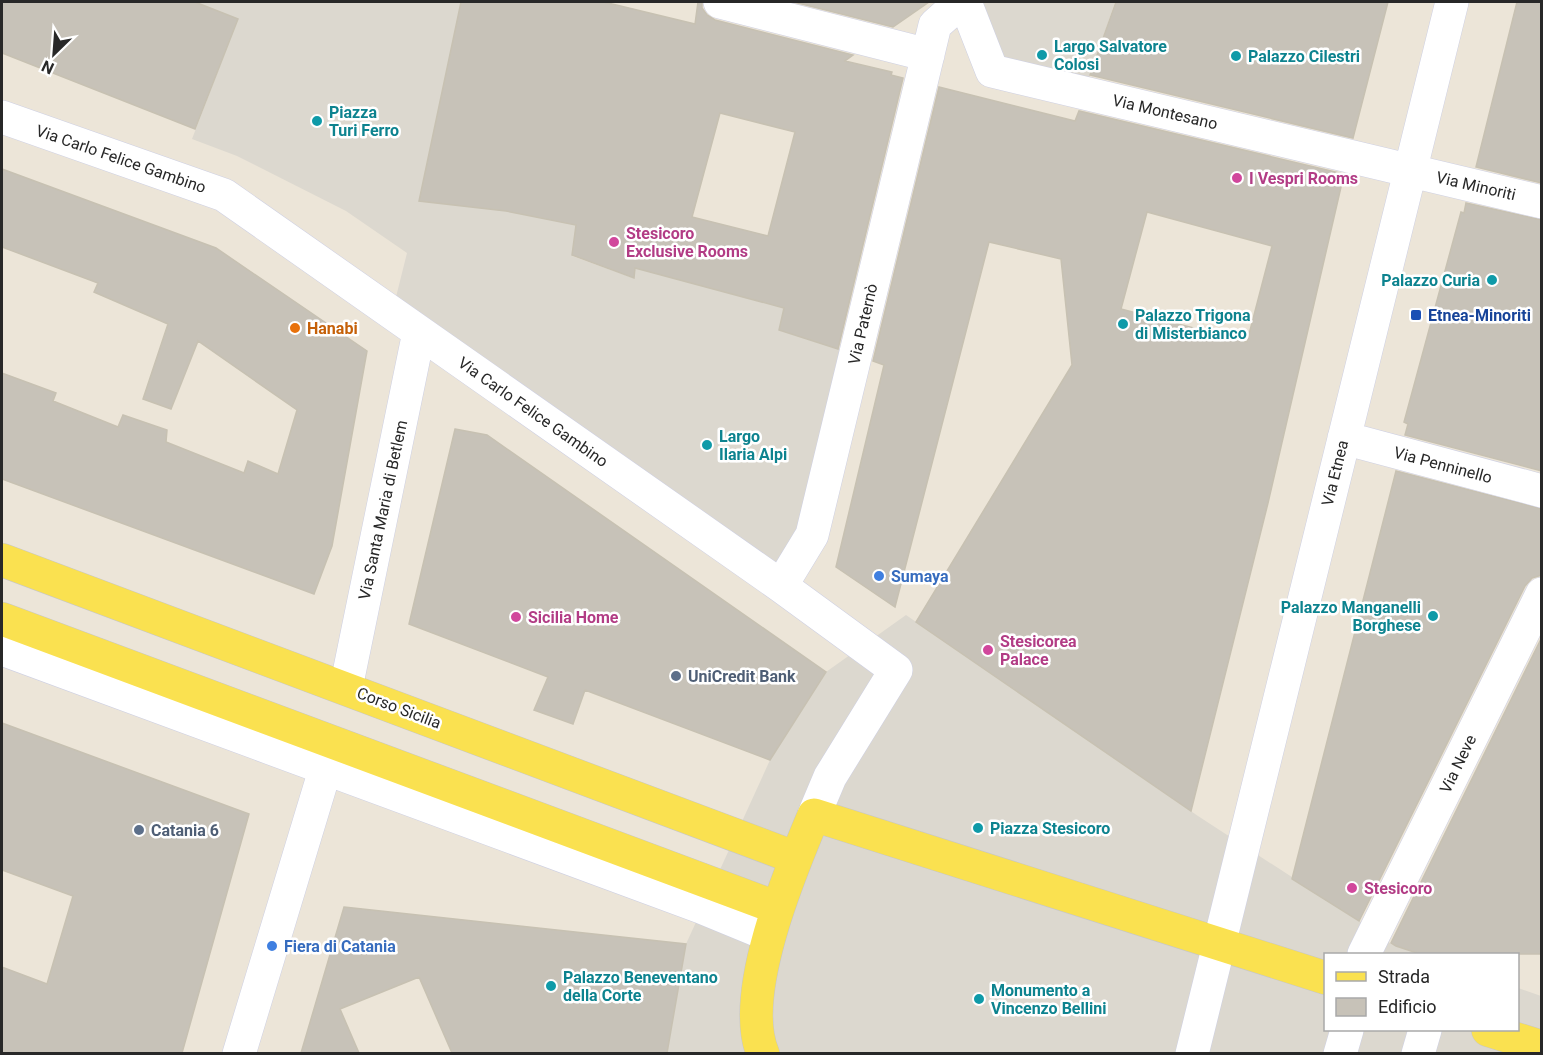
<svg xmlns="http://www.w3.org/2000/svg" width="1543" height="1055" viewBox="0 0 1543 1055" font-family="Roboto,sans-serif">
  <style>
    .plaza { fill: #dcd8cf }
    .building { fill: #c7c2b8; stroke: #c7c1b2; stroke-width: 1.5; fill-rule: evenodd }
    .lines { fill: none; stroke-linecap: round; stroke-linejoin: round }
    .minor-casing { stroke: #ced0e3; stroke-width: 34 }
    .major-casing { stroke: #c7c7c7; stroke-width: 34 }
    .minor { stroke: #fff; stroke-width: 33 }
    .major { stroke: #fae150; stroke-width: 33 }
    .culture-dot { fill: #0f9aa8; stroke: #fff; stroke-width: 2 }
    .hotel-dot { fill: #d1479c; stroke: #fff; stroke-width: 2 }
    .transit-dot { fill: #1a4fb4; stroke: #fff; stroke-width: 2 }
    .food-dot { fill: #e8710a; stroke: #fff; stroke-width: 2 }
    .shop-dot { fill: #3f7fe0; stroke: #fff; stroke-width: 2 }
    .service-dot { fill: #5c6f8a; stroke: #fff; stroke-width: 2 }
    .labels { text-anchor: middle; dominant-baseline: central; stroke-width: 5; stroke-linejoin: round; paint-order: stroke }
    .culture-label { font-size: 16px; font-weight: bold; fill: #0d838f; stroke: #fff; text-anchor: start }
    .street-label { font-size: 16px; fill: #282828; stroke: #fff }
    .hotel-label { font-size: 16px; font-weight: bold; fill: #b23c85; stroke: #fff; text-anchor: start }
    .transit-label { font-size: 16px; font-weight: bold; fill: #164399; stroke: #fff; text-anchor: start }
    .food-label { font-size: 16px; font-weight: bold; fill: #c56008; stroke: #fff; text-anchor: start }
    .shop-label { font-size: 16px; font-weight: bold; fill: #366cbe; stroke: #fff; text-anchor: start }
    .service-label { font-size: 16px; font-weight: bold; fill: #4e5e75; stroke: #fff; text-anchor: start }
  </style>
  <rect width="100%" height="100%" fill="#ece5d8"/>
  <!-- plaza -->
  <path class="plaza" d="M195,2H461L419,201L506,211L576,225L572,256L633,278L635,268L784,308L779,330L856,354L781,586L392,313L407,253L346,211L237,156L192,139L238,19Z
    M965,2H1115L1084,93L992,71Z
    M906,615L1198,816L1364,924L1391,944L1420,954H1326V1030H1518V988L1541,996V1053L667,1054L686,944L770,760L826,672Z"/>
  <!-- building -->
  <path class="building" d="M2,2H195L238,19L195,129L2,53Z
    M461,2H604L695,24L698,2H702V8L707,15L715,20L853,55L845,61L892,72L891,75L903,78L838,349L779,330L784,308L635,268L634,278L572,255L576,225L506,211L419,201ZM720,113L795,132L768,236L692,217Z
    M794,2H929L893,27Z
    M1116,2H1388L1353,138L1090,75Z
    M1517,2H1542V183L1476,167Z
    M939,87L1075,121L1079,111L1344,174L1268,503L1191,811L916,622L1072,365L1061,259L989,242L895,607L836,567L884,365L873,361ZM1147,212L1272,246L1247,342L1121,309Z
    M2,169L216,248L367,351L332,546L314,594L2,479V373L56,393L53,401L118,427L123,415L167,430L166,442L244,473L248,461L278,474L297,410L198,341L171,409L143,399L168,324L94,292L98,283L2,247Z
    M1466,203L1542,220V471L1405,435L1408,424L1404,422L1461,212L1464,213Z
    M455,429L487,435L826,672L770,760L585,690L573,724L534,710L548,677L409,624Z
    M1396,471L1542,509V575L1532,578L1525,586L1359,921L1292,879Z
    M1542,637V954H1420L1396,946L1391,943Z
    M2,723L249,814L182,1053H2V967L47,984L73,896L2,870Z
    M344,907L686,944L667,1053H452L419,977L340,1009L359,1053H301Z"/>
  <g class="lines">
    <!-- minor casing -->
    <g class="minor-casing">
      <path id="minor" d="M720,2L928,55
        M965,2L992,71L1542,202
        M2,117L224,195L781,586L896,670L830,777L814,815
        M1344,438L1542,491
        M781,586L812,535L935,25L961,2
        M2,649L701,907L769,935
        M346,688L419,332
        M1364,954L1542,594
        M239,1054L332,747
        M1192,1054L1452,2
        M1340,1054L1347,1030
        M1418,1054L1425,1030"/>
    </g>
    <!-- major casing -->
    <g class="major-casing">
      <path id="major" d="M2,560L796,858
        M2,619L778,908
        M1488,1030L1542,1047
        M763,1054C738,995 790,872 814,815L1326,978"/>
    </g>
    <!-- minor -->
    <use href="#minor" class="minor"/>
    <!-- major -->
    <use href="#major" class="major"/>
  </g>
  <!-- markers -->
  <g class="culture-dot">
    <circle cx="1042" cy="55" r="6"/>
    <circle cx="1236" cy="56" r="6"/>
    <circle cx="317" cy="121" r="6"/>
    <circle cx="1492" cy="280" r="6"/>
    <circle cx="1123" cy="324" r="6"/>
    <circle cx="707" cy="445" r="6"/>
    <circle cx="1433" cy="616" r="6"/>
    <circle cx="978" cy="828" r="6"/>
    <circle cx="551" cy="986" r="6"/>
    <circle cx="979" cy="999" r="6"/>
  </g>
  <g class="hotel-dot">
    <circle cx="1237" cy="178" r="6"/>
    <circle cx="614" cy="242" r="6"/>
    <circle cx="516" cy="617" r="6"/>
    <circle cx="988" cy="650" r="6"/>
    <circle cx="1352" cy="888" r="6"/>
  </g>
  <rect class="transit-dot" x="1410" y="309" width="12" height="12" rx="3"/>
  <circle class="food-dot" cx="295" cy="328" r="6"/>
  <g class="shop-dot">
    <circle cx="879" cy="576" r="6"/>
    <circle cx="272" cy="946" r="6"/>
  </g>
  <g class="service-dot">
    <circle cx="676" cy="676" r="6"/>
    <circle cx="139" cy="830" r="6"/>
  </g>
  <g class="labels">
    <!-- culture labels -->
    <g class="culture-label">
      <text x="1054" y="46">Largo Salvatore<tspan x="1054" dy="18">Colosi</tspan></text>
      <text x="1248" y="56">Palazzo Cilestri</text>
      <text x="329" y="112">Piazza<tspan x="329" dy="18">Turi Ferro</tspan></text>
      <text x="1480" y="280" text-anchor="end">Palazzo Curia</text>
      <text x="1135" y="315">Palazzo Trigona<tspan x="1135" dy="18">di Misterbianco</tspan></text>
      <text x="719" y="436">Largo<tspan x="719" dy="18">Ilaria Alpi</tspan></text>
      <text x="1421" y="607" text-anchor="end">Palazzo Manganelli<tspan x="1421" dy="18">Borghese</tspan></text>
      <text x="990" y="828">Piazza Stesicoro</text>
      <text x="563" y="977">Palazzo Beneventano<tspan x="563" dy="18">della Corte</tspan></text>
      <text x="991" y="990">Monumento a<tspan x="991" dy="18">Vincenzo Bellini</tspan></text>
    </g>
    <!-- street labels -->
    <g class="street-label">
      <text transform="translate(1165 112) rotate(13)">Via Montesano</text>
      <text transform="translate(121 159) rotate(19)">Via Carlo Felice Gambino</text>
      <text transform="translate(1476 186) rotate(13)">Via Minoriti</text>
      <text transform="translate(863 324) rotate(-77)">Via Paternò</text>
      <text transform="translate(533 412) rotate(35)">Via Carlo Felice Gambino</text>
      <text transform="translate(1443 465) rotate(15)">Via Penninello</text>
      <text transform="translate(1335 473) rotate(-76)">Via Etnea</text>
      <text transform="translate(383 510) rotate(-78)">Via Santa Maria di Betlem</text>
      <text transform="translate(399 708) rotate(21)">Corso Sicilia</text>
      <text transform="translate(1458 764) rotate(-64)">Via Neve</text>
    </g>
    <!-- hotel labels -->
    <g class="hotel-label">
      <text x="1249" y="178">I Vespri Rooms</text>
      <text x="626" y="233">Stesicoro<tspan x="626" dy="18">Exclusive Rooms</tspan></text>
      <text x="528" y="617">Sicilia Home</text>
      <text x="1000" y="641">Stesicorea<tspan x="1000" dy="18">Palace</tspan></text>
      <text x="1364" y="888">Stesicoro</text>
    </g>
    <!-- transit labels -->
    <g class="transit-label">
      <text x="1428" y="315">Etnea-Minoriti</text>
    </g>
    <!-- food labels -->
    <g class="food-label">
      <text x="307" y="328">Hanabi</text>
    </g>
    <!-- shop labels -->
    <g class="shop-label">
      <text x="891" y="576">Sumaya</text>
      <text x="284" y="946">Fiera di Catania</text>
    </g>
    <!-- service labels -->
    <g class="service-label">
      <text x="688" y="676">UniCredit Bank</text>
      <text x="151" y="830">Catania 6</text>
    </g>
  </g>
  <!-- border -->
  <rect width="1543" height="1055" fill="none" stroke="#282828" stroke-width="6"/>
  <!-- legend -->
  <rect x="1324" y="953" width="195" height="78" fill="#ffffff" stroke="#a9a9a9" stroke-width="1.5"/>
  <rect x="1336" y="972" width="30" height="9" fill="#fae150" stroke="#a9a9a9" stroke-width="1.5"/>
  <text x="1378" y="983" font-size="18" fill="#282828">Strada</text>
  <rect x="1336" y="998" width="30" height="18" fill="#c7c2b8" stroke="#a9a9a9" stroke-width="1.5"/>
  <text x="1378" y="1013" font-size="18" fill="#282828">Edificio</text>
  <!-- north arrow -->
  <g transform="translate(54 54) rotate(205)" stroke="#ffffff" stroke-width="4.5" paint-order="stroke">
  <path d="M0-4.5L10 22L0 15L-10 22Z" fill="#282828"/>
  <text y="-9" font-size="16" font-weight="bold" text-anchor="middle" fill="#282828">N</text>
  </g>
</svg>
